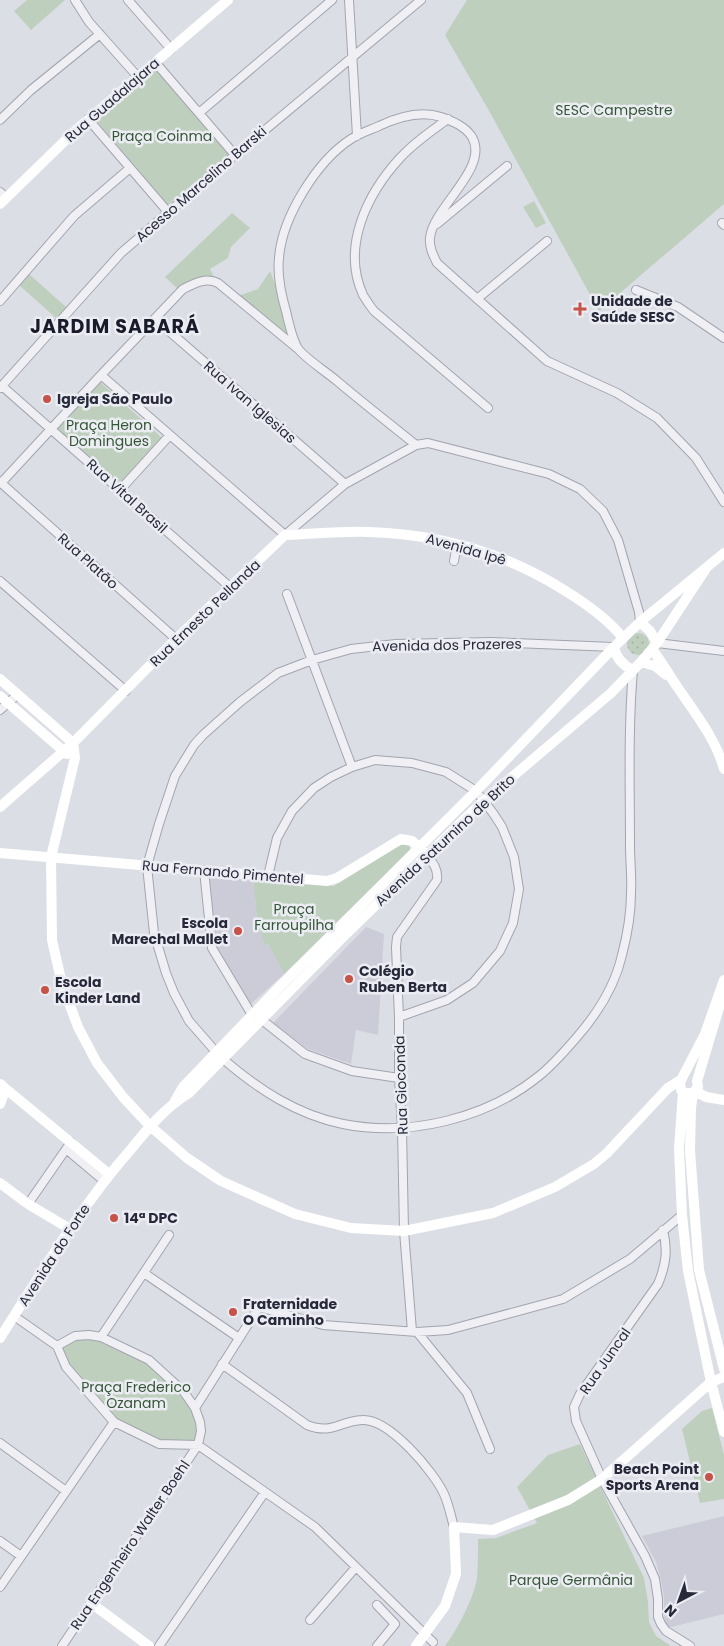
<svg xmlns="http://www.w3.org/2000/svg" width="724" height="1646" viewBox="0 0 724 1646" font-family="Poppins,sans-serif">
  <style>
    .built { fill: #cbccd7 }
    .grass { fill: url(#grass-dots) }
    .park { fill: #becfbe }
    .lines { fill: none; stroke-linecap: round; stroke-linejoin: round }
    .street-casing { stroke: #a2a4af; stroke-width: 10 }
    .street { stroke: #efeff4; stroke-width: 8 }
    .secondary { stroke: #fff; stroke-width: 10 }
    .poi-dot { fill: #c55347; stroke: #ebedf3; stroke-width: 2 }
    .labels { text-anchor: middle; dominant-baseline: central; stroke-width: 5; stroke-linejoin: round; paint-order: stroke }
    .street-label { font-size: 14px; fill: #27293b; stroke: #ebedf3 }
    .park-label { font-size: 14px; fill: #355637; stroke: #ebedf3 }
    .poi-label { font-size: 14px; font-weight: bold; fill: #27293b; stroke: #ebedf3; text-anchor: start }
    .district-label { font-size: 19px; font-weight: bold; letter-spacing: 1px; fill: #191b2b; stroke: #ebedf3 }
  </style>
  <defs>
    <pattern id="grass-dots" width="8" height="8" patternUnits="userSpaceOnUse" patternTransform="scale(1.25)"><rect width="8" height="8" fill="#becfbe"/><path d="M2 2h.1M6 6h.1" fill="none" stroke="#a3b2a4" stroke-width="1.8" stroke-linecap="round"/></pattern>
  </defs>
  <rect width="100%" height="100%" fill="#dcdee6"/>
  <!-- built -->
  <path class="built" d="M209,875L253,879L257,918L264,945L268,944L284,974L250,1005L217,951Z
    M366,927L384,934L378,1035L356,1030L351,1064L308,1049L273,1023Z
    M724,1516V1614L667,1628L666,1626L664,1615V1597L661,1580L656,1562L642,1536Z"/>
  <!-- grass -->
  <path class="grass" d="M627 644a11 11 0 1 1 22 0a11 11 0 1 1-22 0Z"/>
  <!-- park -->
  <path class="park" d="M27,0H65L31,30L14,11Z
    M467,0H724V204L599,311L488,109L445,35Z
    M157,68L229,154L168,205L95,119Z
    M534,201L546,223L536,228L523,207Z
    M232,213L250,228L231,247L228,258L210,269L214,277L179,290L165,277Z
    M270,271L275,284L292,341L238,296L258,289Z
    M29,274L66,307L56,318L19,285Z
    M99,381L162,438L119,485L57,429Z
    M401,842L409,844L410,851L284,974L268,944L264,945L257,918L253,879L334,886Z
    M76,1338L99,1340L148,1363L183,1394L198,1425L197,1443L158,1444L116,1420L68,1367L60,1347Z
    M712,1408L724,1455V1499L700,1503L682,1429L702,1411Z
    M580,1444L644,1578L648,1602L649,1622L656,1636L671,1646H445C457,1630 474,1598 477,1578C478,1565 478,1552 478,1539L496,1538L537,1523L517,1487L548,1455Z"/>
  <g class="lines">
    <!-- street casing -->
    <g class="street-casing">
      <path id="street" d="M75,0L89,22L138,77
        M128,0L171,49
        M349,0L357,136
        M155,62L235,155
        M199,113L332,0
        M88,119L168,212
        M448,119C431,131 414,143 400,158C367,194 341,247 363,295C366,300 370,306 374,311L488,408
        M0,120L31,90L100,34
        M0,192L6,197
        M722,223L724,225
        M437,224L507,166
        M636,290L678,307L724,338
        M477,299L547,241
        M0,301L74,216L130,168
        M155,319L345,484
        M101,375L285,535L345,484L416,445L428,443L549,474L580,489L603,511L618,540L639,612L640,622
        M2,386L230,587
        M0,388L121,253L235,155L421,0
        M416,445C390,424 363,403 337,381C325,371 309,361 299,350C293,342 288,320 286,311C281,294 277,276 279,258C282,217 317,161 351,139C360,133 370,130 379,126C398,117 420,110 441,117C452,121 465,126 472,137C490,168 433,207 430,238C429,247 433,255 437,263L547,361L617,393L657,418L696,458L724,502
        M0,482L176,639
        M1,483L101,375L183,289C195,283 206,277 218,283L298,349
        M120,490L170,435
        M454,561L457,544
        M0,581L126,691
        M287,594L352,767
        M657,643L724,651
        M0,710L17,695
        M204,870L212,948L252,1015
        M268,876L277,838L292,811L314,788L331,777L352,767L375,760L412,763L446,772L476,791L493,813L502,827L514,857L519,889L513,923L500,951L473,983L447,1000L399,1017
        M262,1020L305,1054L352,1071L399,1078
        M216,1052L189,1021L174,993L166,973L154,933L147,866L159,824L175,776L194,745L203,735L240,702L278,673L312,660L351,649L396,644L491,642L614,647
        M223,1059C258,1089 297,1115 343,1124C409,1137 486,1119 539,1076C553,1065 565,1051 577,1037C597,1014 615,986 622,955C627,936 631,914 631,893C632,878 630,862 630,846C630,788 628,728 633,670
        M66,1149L104,1181
        M28,1204L71,1142
        M663,1230C668,1250 666,1265 658,1284L580,1394L574,1407L576,1421L602,1479L645,1556L655,1579L658,1599V1617L661,1624L666,1631L690,1646
        M144,1273L239,1338
        M14,1316L57,1346L66,1367L114,1422L159,1444L198,1445L315,1527L433,1642
        M412,1331L404,1231L402,1128L399,1078V1017L396,947L397,937L437,880C438,869 434,864 427,856
        M417,1332L467,1393L490,1449
        M101,1337L169,1235
        M57,1346L75,1336L89,1335L101,1337L149,1360L184,1392L195,1408L200,1422L201,1431L198,1445L62,1646
        M222,1364L307,1425C333,1435 339,1421 362,1420C389,1418 434,1472 444,1494C449,1505 451,1517 454,1527
        M195,1408L259,1307L323,1325L417,1332L448,1330L563,1299L630,1259L682,1215
        M0,1443L66,1491
        M0,1541L21,1556
        M0,1587L114,1422
        M377,1605L395,1624L377,1646
        M310,1620L356,1567
        M159,1646L265,1492"/>
    </g>
    <!-- street -->
    <use href="#street" class="street"/>
    <!-- secondary -->
    <path class="secondary" d="M0,204L76,130L228,0
      M640,622L650,631L657,643
      M614,647C616,658 622,665 633,670
      M652,649C661,661 668,673 676,685C693,710 716,739 724,769
      M641,662L655,666L666,675
      M0,679L73,743
      M0,696L67,754
      M73,743L75,758L51,857L52,940L62,984L78,1027L97,1063L123,1097L150,1126L187,1158L221,1181L295,1214L351,1228L404,1231L493,1213L555,1187L594,1164L607,1153L668,1088L682,1079
      M0,807L73,743L176,639L285,535C313,534 341,531 369,532C439,534 505,553 564,590C585,603 608,619 623,638
      M0,853L327,881L337,878L401,839L412,841L424,852
      M724,980L705,1034L680,1082L681,1090L685,1093H693L698,1087L697,1081L724,991
      M0,1084L109,1174
      M695,1091L706,1097L724,1100
      M683,1092L679,1149L682,1215L688,1271L711,1382L724,1432
      M693,1093L691,1108L690,1151L699,1270L724,1369
      M175,1101L183,1087L281,985L476,791L614,647L640,622L724,553
      M0,1104L3,1096L2,1085
      M0,1183L28,1204L70,1229
      M0,1338C42,1272 81,1206 132,1148C149,1127 166,1107 189,1093L343,937L478,806L611,693L641,662L657,643L705,570
      M91,1603L149,1646
      M416,1646L445,1606L456,1574L454,1527L493,1530L568,1500L602,1479L711,1382L724,1377"/>
  </g>
  <!-- markers -->
  <g class="poi-dot">
    <path d="M577.5 301.5h5v5h5v5h-5v5h-5v-5h-5v-5h5z"/>
    <circle cx="47" cy="399" r="5"/>
    <circle cx="238" cy="931" r="5"/>
    <circle cx="349" cy="979" r="5"/>
    <circle cx="45" cy="990" r="5"/>
    <circle cx="114" cy="1218" r="5"/>
    <circle cx="233" cy="1312" r="5"/>
    <circle cx="709" cy="1477" r="5"/>
  </g>
  <g class="labels">
    <!-- street labels -->
    <g class="street-label">
      <text transform="translate(112 100) rotate(-41)">Rua Guadalajara</text>
      <text transform="translate(201 184) rotate(-41)">Acesso Marcelino Barski</text>
      <text transform="translate(250 402) rotate(41)">Rua Ivan Iglesias</text>
      <text transform="translate(127 496) rotate(42)">Rua Vital Brasil</text>
      <text transform="translate(466 549) rotate(16)">Avenida Ipê</text>
      <text transform="translate(88 561) rotate(42)">Rua Platão</text>
      <text transform="translate(205 613) rotate(-44)">Rua Ernesto Pellanda</text>
      <text transform="translate(447 645) rotate(-1)">Avenida dos Prazeres</text>
      <text transform="translate(445 840) rotate(-43)">Avenida Saturnino de Brito</text>
      <text transform="translate(223 872) rotate(5)">Rua Fernando Pimentel</text>
      <text transform="translate(401 1085) rotate(-92)">Rua Gioconda</text>
      <text transform="translate(54 1255) rotate(-57)">Avenida do Forte</text>
      <text transform="translate(605 1361) rotate(-55)">Rua Juncal</text>
      <text transform="translate(130 1545) rotate(-56)">Rua Engenheiro Walter Boehl</text>
    </g>
    <!-- park labels -->
    <g class="park-label">
      <text x="614" y="110">SESC Campestre</text>
      <text x="162" y="136">Praça Coinma</text>
      <text x="109" y="425">Praça Heron<tspan x="109" dy="16">Domingues</tspan></text>
      <text x="294" y="909">Praça<tspan x="294" dy="16">Farroupilha</tspan></text>
      <text x="136" y="1387">Praça Frederico<tspan x="136" dy="16">Ozanam</tspan></text>
      <text x="571" y="1580">Parque Germânia</text>
    </g>
    <!-- poi labels -->
    <g class="poi-label">
      <text x="591" y="301">Unidade de<tspan x="591" dy="16">Saúde SESC</tspan></text>
      <text x="57" y="399">Igreja São Paulo</text>
      <text x="228" y="923" text-anchor="end">Escola<tspan x="228" dy="16">Marechal Mallet</tspan></text>
      <text x="359" y="971">Colégio<tspan x="359" dy="16">Ruben Berta</tspan></text>
      <text x="55" y="982">Escola<tspan x="55" dy="16">Kinder Land</tspan></text>
      <text x="124" y="1218">14ª DPC</text>
      <text x="243" y="1304">Fraternidade<tspan x="243" dy="16">O Caminho</tspan></text>
      <text x="699" y="1469" text-anchor="end">Beach Point<tspan x="699" dy="16">Sports Arena</tspan></text>
    </g>
    <!-- district labels -->
    <g class="district-label">
      <text x="115" y="326">JARDIM SABARÁ</text>
    </g>
  </g>
  <!-- north arrow -->
  <g transform="translate(679 1601) rotate(221)" stroke="#ebedf3" stroke-width="4" paint-order="stroke">
  <path d="M0-4L9 19L0 12L-9 19Z" fill="#27293b"/>
  <text y="-8" font-size="14" font-weight="bold" text-anchor="middle" fill="#27293b">N</text>
  </g>
</svg>
